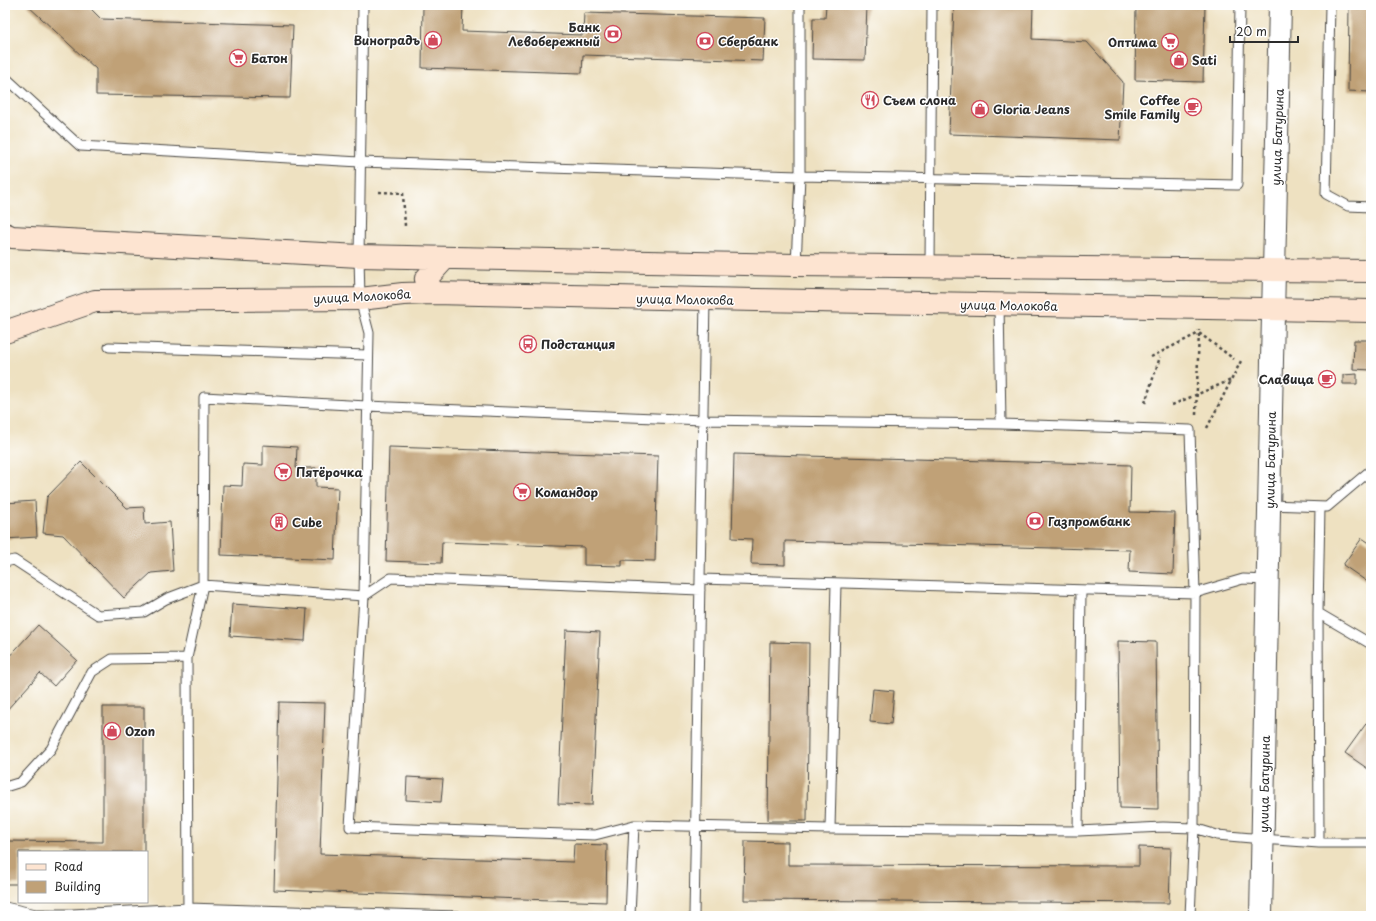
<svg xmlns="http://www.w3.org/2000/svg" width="1376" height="921" viewBox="0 0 1376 921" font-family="'Playpen Sans',sans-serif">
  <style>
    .building { fill: #c0a177 }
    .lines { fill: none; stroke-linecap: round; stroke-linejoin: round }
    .service-casing { stroke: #484642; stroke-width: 11 }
    .tertiary-casing { stroke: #484642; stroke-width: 24 }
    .secondary-casing { stroke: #484642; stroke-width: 24 }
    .path { stroke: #484642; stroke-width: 2.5; stroke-dasharray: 3 3; stroke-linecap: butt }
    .service { stroke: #fff; stroke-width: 9 }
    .tertiary { stroke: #fff; stroke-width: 22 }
    .secondary { stroke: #fde4d1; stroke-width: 22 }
    .labels { text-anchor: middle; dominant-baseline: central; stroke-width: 3; stroke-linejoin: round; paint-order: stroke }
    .poi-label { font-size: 12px; font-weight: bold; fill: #2b2b2b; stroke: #fff; text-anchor: start }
    .street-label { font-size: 12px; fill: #2b2b2b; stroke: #fff }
  </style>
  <rect width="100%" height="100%" fill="#fff"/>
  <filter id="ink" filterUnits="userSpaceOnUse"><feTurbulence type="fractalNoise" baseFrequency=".025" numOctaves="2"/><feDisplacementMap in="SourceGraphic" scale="8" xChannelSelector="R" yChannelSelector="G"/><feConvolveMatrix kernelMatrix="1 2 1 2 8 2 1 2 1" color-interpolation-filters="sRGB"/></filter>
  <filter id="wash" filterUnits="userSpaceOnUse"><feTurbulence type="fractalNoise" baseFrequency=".012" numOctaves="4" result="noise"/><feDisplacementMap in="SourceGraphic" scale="16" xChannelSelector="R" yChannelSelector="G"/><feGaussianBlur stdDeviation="0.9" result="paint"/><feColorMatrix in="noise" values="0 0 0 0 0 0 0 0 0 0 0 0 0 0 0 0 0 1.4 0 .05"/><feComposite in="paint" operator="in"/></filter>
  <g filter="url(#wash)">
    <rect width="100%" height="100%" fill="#eee1c1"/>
    <g id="blocks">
      <!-- building -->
      <path class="building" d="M27,5H87L101,19L293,25L290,98L96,95V69Z
        M423,5H463L462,31L583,35L584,13L765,18L763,61L583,55L582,73L422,68Z
        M826,5H867L865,60L812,59L813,18H825Z
        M954,5H1033L1032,39L1087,42L1123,82L1120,140L949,134Z
        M1136,5H1205L1203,82L1135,80Z
        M1349,5H1371V92L1348,91Z
        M1354,340H1371V370L1353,369Z
        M1357,374V384H1343V375Z
        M1322,375H1333V383H1322Z
        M263,445L297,447L296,468H316V487L338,488L335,560L221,555L223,485L242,486L243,464L263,465Z
        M389,447L658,456L655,561L622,560V566L584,565V547L442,542L441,563L386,561Z
        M734,454L1131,465L1130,512L1175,513L1173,574L1129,572L1130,550L785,541V565L751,564L752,539L732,538Z
        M81,462L127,508L144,507L145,524L170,522L173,571L151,573L124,598L63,535L43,533L47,497Z
        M35,501L37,537L5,539V503Z
        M1362,538L1371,544V580L1369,583L1343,565Z
        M232,604L307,609L305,641L230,636Z
        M38,625L77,660L54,686L40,673L5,712V661Z
        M566,630L600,632L592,805L558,804Z
        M1118,641L1156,642L1158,809L1120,808Z
        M770,642L809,643L807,821H768Z
        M873,689L894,691L891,724L870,722Z
        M279,702L325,703L320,854L573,862L574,844L607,845L606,902L274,890Z
        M103,707H144V852H19V884H5V841L103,842Z
        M1368,721L1371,723V771L1345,753Z
        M407,777L443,779L441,802L406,800Z
        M745,841L788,842V865L1139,866V847L1171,848L1169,903L744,900Z"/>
    </g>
  </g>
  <g filter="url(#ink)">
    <use href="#blocks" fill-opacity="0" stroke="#484642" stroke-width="1"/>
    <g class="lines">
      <!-- service casing -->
      <g class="service-casing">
        <path id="service" d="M363,5L359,256L360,299L369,333L364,596L350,827L595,835L634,825
          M1330,5L1326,194L1348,206L1371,207
          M5,77L80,146L360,162L800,176L1237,185L1240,5
          M796,265L800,176V5
          M930,266L932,5
          M999,304L1001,424
          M109,347L368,355
          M1269,505L1327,507L1371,470
          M5,562L14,560L98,615L144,612L166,599L203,585L364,596L391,578L700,590
          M700,579L1195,593L1243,579L1268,580
          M836,583L830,829L1078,831L1081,590
          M1318,613L1371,644
          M5,787L21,782L51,749L92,672L112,659L187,658
          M1319,843L1318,613L1320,507
          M5,907L36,914H72L188,908L458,916
          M188,916L187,658L203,585L204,397L367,406L703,420L1001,424L1190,430L1195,593L1194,828L1163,827L1078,831
          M630,916L634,825L830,829
          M694,916L705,299
          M1190,916L1194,828L1217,835L1263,839L1319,843H1371"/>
      </g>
      <!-- tertiary casing -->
      <g class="tertiary-casing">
        <path id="tertiary" d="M1261,916L1272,360C1275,242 1277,123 1280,5"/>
      </g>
      <!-- secondary casing -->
      <g class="secondary-casing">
        <path id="secondary" d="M5,234L12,237L359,256L796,265L1371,271
          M433,293L426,279L445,258
          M5,332L95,301L360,299L403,294L433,293L705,299L1371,311"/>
      </g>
      <!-- path -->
      <path class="path" d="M379,192L403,193L405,226
        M1151,357L1199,333L1234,359
        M1145,403L1160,357
        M1172,405L1231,380
        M1196,415L1199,330
        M1207,428L1242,359"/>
      <!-- service -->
      <use href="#service" class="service"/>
      <!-- tertiary -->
      <use href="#tertiary" class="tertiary"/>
      <!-- secondary -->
      <use href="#secondary" class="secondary"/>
    </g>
  </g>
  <!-- icons -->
  <defs>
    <g id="bank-ring" transform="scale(0.9)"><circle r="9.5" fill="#fff" stroke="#d1495b" stroke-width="1.5"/><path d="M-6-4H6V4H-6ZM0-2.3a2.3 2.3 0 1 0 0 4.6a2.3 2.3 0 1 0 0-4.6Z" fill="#d1495b"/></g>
    <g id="shop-ring" transform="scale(0.9)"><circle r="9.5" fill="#fff" stroke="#d1495b" stroke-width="1.5"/><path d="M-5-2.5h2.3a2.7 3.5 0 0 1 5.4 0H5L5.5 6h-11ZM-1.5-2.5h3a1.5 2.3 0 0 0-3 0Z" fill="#d1495b"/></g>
    <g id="supermarket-ring" transform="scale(0.9)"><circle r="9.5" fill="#fff" stroke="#d1495b" stroke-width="1.5"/><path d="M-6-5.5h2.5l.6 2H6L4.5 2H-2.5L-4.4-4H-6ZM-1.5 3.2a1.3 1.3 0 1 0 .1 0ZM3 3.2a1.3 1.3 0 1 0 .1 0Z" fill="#d1495b"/></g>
    <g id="restaurant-ring" transform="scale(0.9)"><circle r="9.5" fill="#fff" stroke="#d1495b" stroke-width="1.5"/><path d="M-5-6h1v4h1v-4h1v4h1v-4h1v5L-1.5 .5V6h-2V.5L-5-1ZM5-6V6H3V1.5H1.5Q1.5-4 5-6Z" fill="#d1495b"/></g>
    <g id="cafe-ring" transform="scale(0.9)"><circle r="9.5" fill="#fff" stroke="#d1495b" stroke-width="1.5"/><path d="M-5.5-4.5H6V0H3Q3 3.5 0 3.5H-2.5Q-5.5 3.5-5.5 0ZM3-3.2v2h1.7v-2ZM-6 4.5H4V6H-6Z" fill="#d1495b"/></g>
    <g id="bus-ring" transform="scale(0.9)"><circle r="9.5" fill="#fff" stroke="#d1495b" stroke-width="1.5"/><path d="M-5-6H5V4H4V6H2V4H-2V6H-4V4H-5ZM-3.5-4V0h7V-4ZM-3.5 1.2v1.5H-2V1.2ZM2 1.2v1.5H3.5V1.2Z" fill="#d1495b"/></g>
    <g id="building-ring" transform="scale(0.9)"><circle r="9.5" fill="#fff" stroke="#d1495b" stroke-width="1.5"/><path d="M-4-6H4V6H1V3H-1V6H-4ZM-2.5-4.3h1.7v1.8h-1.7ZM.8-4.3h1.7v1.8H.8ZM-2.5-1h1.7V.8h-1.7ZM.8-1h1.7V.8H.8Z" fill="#d1495b"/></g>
  </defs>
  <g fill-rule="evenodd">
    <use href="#bank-ring" x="613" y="34"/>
    <use href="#shop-ring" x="433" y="40"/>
    <use href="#bank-ring" x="705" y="41"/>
    <use href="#supermarket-ring" x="1170" y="42"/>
    <use href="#supermarket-ring" x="238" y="58"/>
    <use href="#shop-ring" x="1179" y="60"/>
    <use href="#restaurant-ring" x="870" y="100"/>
    <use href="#cafe-ring" x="1193" y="107"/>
    <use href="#shop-ring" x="980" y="109"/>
    <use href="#bus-ring" x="528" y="344"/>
    <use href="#cafe-ring" x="1327" y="379"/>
    <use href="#supermarket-ring" x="283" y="472"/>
    <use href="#supermarket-ring" x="522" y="492"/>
    <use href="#bank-ring" x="1035" y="521"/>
    <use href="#building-ring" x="279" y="522"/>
    <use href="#shop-ring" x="112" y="731"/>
  </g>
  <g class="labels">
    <!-- poi labels -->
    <g class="poi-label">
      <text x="600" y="27" text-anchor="end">Банк<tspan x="600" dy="14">Левобережный</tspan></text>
      <text x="420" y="40" text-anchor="end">Виноградъ</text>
      <text x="718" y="41">Сбербанк</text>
      <text x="1157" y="42" text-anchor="end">Оптима</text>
      <text x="251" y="58">Батон</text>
      <text x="1192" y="60">Sati</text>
      <text x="883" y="100">Съем слона</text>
      <text x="1180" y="100" text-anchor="end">Coffee<tspan x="1180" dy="14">Smile Family</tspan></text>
      <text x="993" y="109">Gloria Jeans</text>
      <text x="541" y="344">Подстанция</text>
      <text x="1314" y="379" text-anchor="end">Славица</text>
      <text x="296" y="472">Пятёрочка</text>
      <text x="535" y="492">Командор</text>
      <text x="1048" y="521">Газпромбанк</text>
      <text x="292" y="522">Cube</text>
      <text x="125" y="731">Ozon</text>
    </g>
    <!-- street labels -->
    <g class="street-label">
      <text transform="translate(1277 137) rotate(-88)">улица Батурина</text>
      <text transform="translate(362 296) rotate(-3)">улица Молокова</text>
      <text transform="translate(685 299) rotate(1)">улица Молокова</text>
      <text transform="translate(1009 305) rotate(1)">улица Молокова</text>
      <text transform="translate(1270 460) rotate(-89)">улица Батурина</text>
      <text transform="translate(1264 784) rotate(-89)">улица Батурина</text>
    </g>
  </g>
  <!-- margin -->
  <rect width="1376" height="921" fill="none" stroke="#fff" stroke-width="20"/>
  <!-- legend -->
  <rect x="18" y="851" width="130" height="52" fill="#ffffff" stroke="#aaaaaa"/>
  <rect x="26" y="864" width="20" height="6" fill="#fde4d1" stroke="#aaaaaa"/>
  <text x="54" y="871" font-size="12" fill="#2b2b2b">Road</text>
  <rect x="26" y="881" width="20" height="12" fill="#c0a177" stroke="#aaaaaa"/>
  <text x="54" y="891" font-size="12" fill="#2b2b2b">Building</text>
  <!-- scale -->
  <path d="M1230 36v6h68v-6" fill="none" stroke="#2b2b2b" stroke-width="2"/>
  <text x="1236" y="36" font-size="12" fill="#2b2b2b" stroke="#ffffff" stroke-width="3" paint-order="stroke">20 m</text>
</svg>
